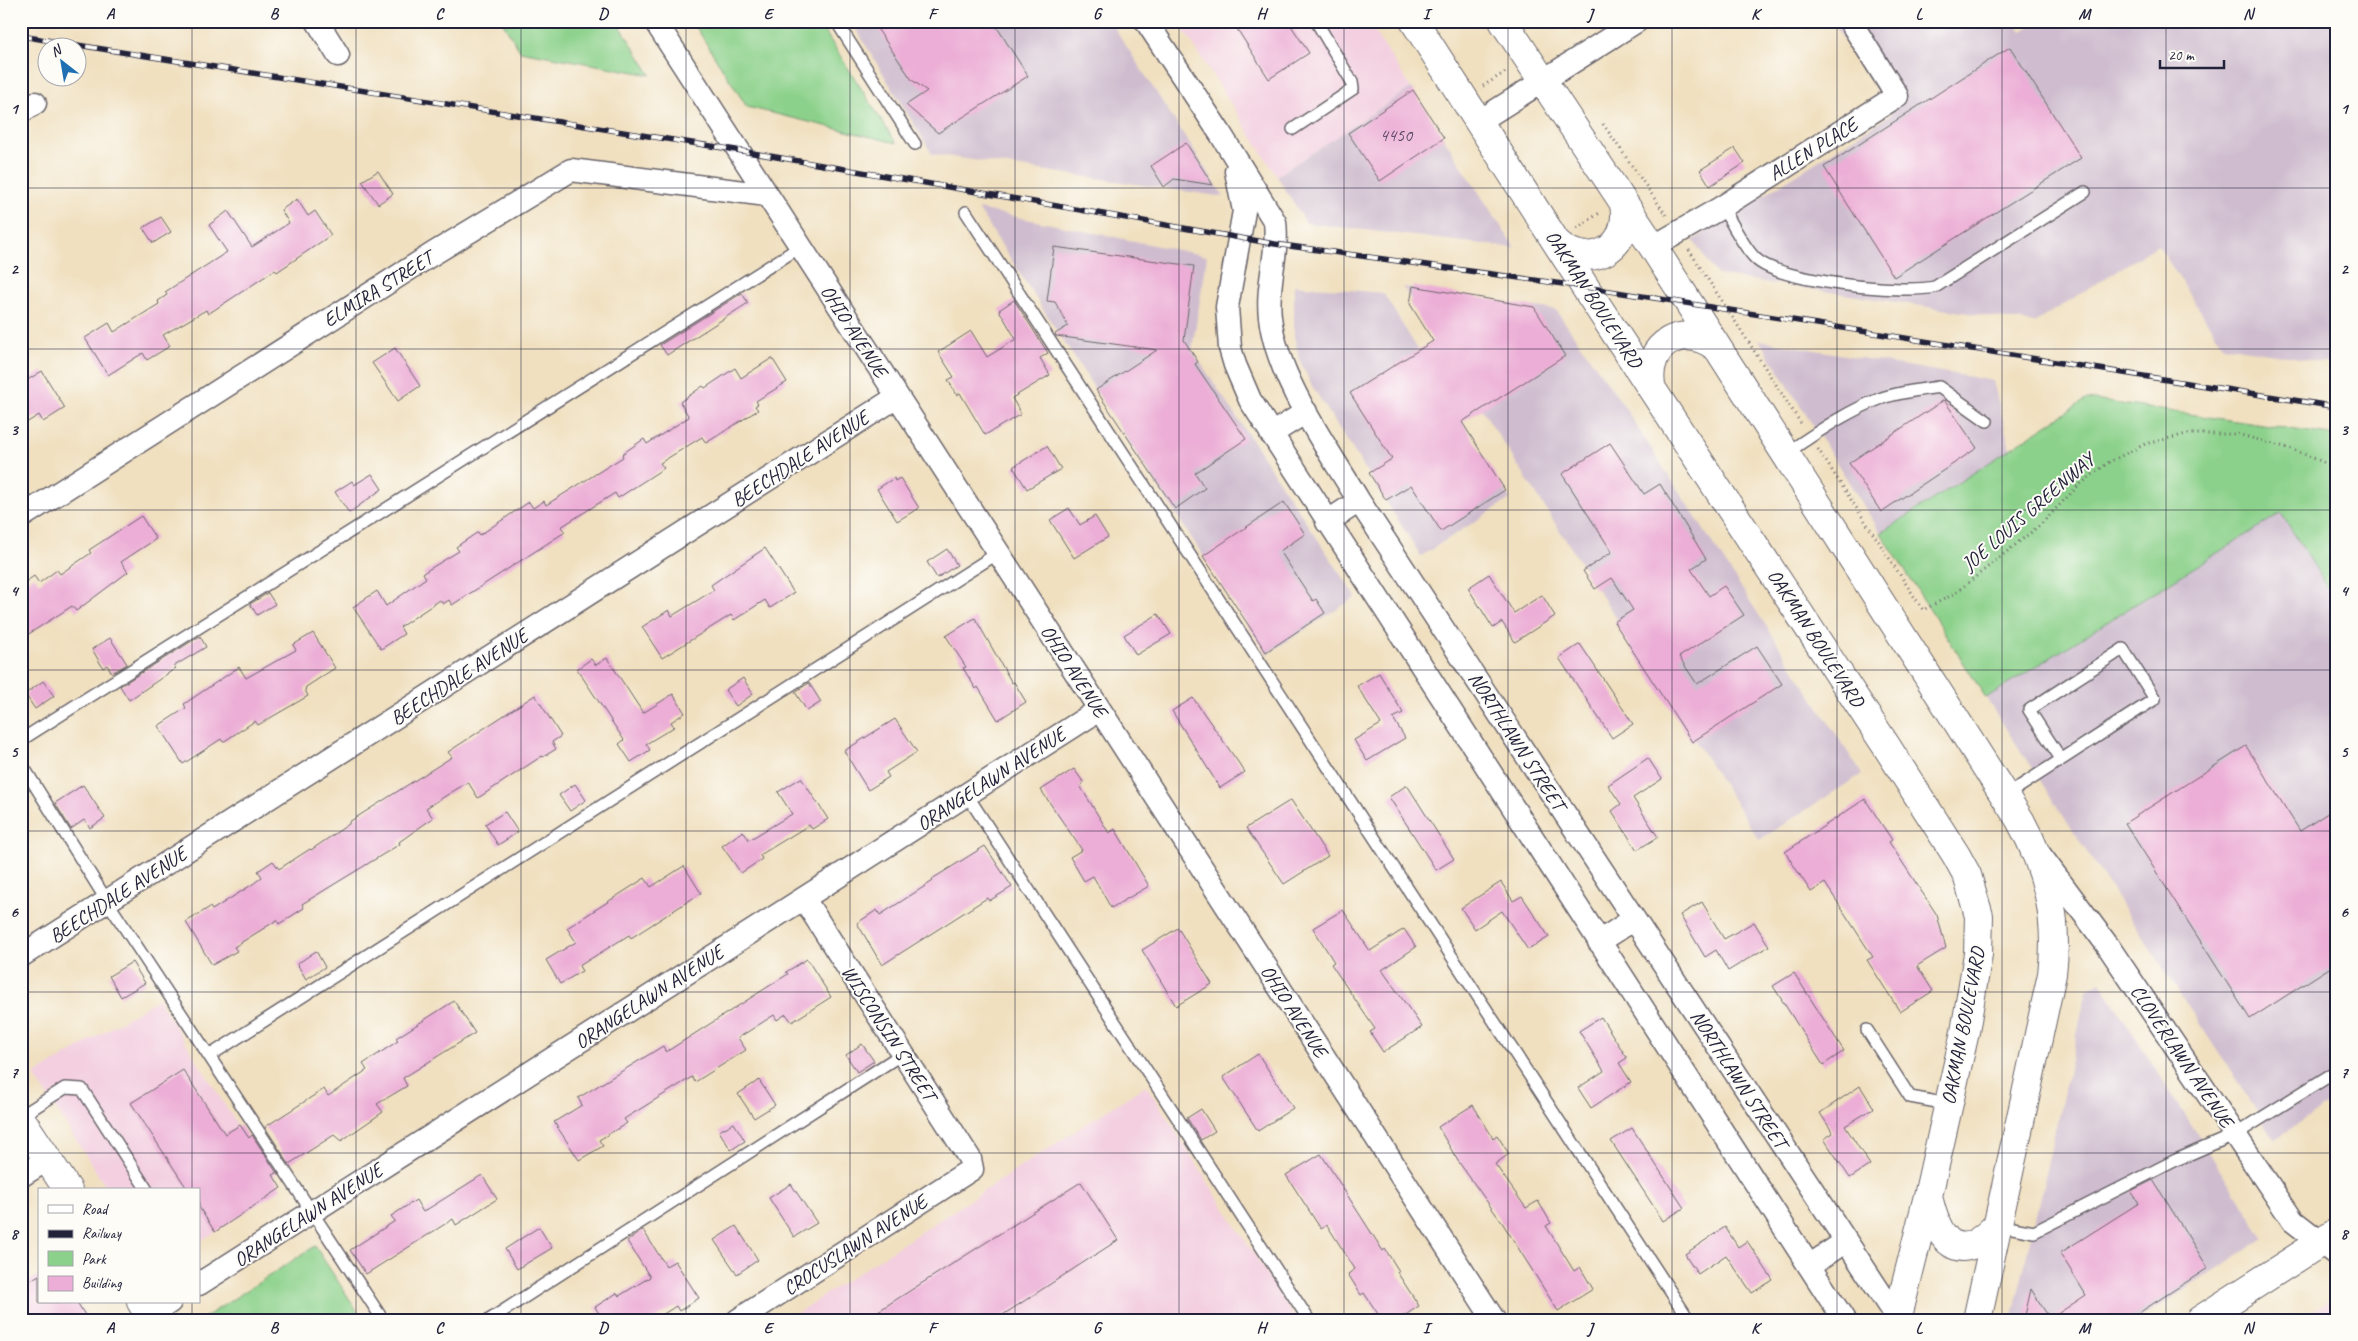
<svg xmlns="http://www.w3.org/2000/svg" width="2358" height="1341" viewBox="0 0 2358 1341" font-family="Caveat,sans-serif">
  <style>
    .built { fill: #f3cfe0 }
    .industrial { fill: #cfbdcf }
    .green { fill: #8cd18b; stroke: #577a63 }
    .building { fill: #ecadd6 }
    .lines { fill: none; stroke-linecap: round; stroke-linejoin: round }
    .service-casing { stroke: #6a646a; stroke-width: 14 }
    .minor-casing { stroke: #6a646a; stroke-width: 25 }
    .tertiary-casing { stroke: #6a646a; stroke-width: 30 }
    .path { stroke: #6a646a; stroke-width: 3; stroke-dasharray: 1 4; stroke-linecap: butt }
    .service { stroke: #fff; stroke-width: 11 }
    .minor { stroke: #fff; stroke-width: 22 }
    .tertiary { stroke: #fff; stroke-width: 28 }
    .rail-casing { stroke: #22223b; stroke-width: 5.5 }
    .rail { stroke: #fdfcf7; stroke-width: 4; stroke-dasharray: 11; stroke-linecap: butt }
    .grid { fill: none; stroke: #22223b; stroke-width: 1; stroke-opacity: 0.55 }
    .labels { text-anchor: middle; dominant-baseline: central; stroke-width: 4; stroke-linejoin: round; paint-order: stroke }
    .number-label { font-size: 18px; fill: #544562 }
    .street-label { font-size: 20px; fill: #22223b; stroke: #fdfcf7 }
    .neatline { fill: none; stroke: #22223b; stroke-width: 2 }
    .grid-label { font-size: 16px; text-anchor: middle; font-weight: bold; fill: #22223b }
  </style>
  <rect width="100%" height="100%" fill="#fdfcf7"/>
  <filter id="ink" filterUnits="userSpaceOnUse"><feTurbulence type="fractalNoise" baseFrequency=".02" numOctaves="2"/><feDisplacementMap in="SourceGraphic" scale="10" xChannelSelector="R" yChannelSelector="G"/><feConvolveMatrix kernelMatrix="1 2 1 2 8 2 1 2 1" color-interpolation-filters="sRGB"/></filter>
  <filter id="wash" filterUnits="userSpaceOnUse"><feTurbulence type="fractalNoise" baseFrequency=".0096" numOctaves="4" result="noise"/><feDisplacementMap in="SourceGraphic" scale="20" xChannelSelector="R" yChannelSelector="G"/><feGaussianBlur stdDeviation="1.12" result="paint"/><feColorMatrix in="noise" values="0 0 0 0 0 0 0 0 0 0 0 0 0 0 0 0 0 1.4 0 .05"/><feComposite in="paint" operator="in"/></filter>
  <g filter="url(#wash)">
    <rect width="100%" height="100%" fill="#f0e0c0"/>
    <!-- built -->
    <path class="built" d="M1178,21H1368L1411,88L1277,176Z
      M158,999L279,1191L199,1242V1190H108L34,1075Z
      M1146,1085L1296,1320H786Z
      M2330,1299L2337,1306V1320H2297Z"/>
    <!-- industrial -->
    <path class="industrial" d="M851,21H1110L1224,197L932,154Z
      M1832,21H2014L2021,32L2038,21H2337V364L2223,346L2158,245L2034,323L1717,275L1693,240L1892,114Z
      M1411,88L1515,248L1306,223L1277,176Z
      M978,209L1207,256L1192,350L1356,597L1267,654Z
      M1294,285L1383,293L1510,499L1421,556L1312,386L1300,361L1294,336Z
      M1403,287L1556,310L1619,399L1862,774L1759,840Z
      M1759,340L1993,381L2010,449L1881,533Z
      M2281,513L2337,602V1099L2275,1139L1986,698Z
      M2100,982L2264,1238L2138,1320H2012L2087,990Z"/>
    <!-- green -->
    <path class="green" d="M502,21H617L651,75L520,51Z
      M692,21H818L896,143L747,107Z
      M2087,399L2337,436V602L2281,513L1986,698L1881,533Z
      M315,1246L363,1320H201Z"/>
    <g id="blocks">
      <!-- building -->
      <path class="building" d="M872,21H993L1028,76L938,133L906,105L927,91L912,80Z
        M1232,21H1288L1309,53L1269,79Z
        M2010,47L2081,158L1894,277L1824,167Z
        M1413,90L1444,138L1380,181L1348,133Z
        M1186,143L1213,185L1174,179L1164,187L1151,166Z
        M1735,148L1745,163L1710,186L1700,170Z
        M378,171L393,194L378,204L362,181Z
        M297,199L308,216L315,211L331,235L277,272L275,270L208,314L206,310L163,335L170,346L147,360L143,353L108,375L85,338L109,323L114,332L159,304L158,301L167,295L165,292L227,252L209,225L228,211L252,247L289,223L281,210Z
        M161,217L171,232L153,243L143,228Z
        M1054,247L1194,266L1184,340L1198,362L1195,364L1246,439L1195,473L1205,488L1175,509L1096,390L1157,350L1056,336L1055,334L1068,326L1055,302L1047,301Z
        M1413,286L1534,307L1565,356L1462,422L1505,490L1441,531L1411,485L1386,500L1369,473L1392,459L1350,393L1433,341L1410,304Z
        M742,293L748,303L667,355L660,345Z
        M1014,300L1048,353L1040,358L1050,375L1012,398L1021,414L985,435L960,393L957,395L948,380L954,377L938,352L971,331L987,357L1016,339L999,310Z
        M395,348L420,386L398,401L372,363Z
        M772,358L787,382L756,401L758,404L755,406L758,410L706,443L702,437L660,463L664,468L618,498L615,493L561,527L565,532L452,605L449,600L443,604L440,600L400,627L404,634L381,649L353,607L377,591L386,606L426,578L423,573L459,551L456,547L478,532L480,535L529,502L533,508L544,501L546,505L623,457L622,454L644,439L647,444L689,417L680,402L703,386L705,388L735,368L741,378Z
        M42,371L65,408L43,422L39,415L21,426V384Z
        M1944,400L1977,448L1881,512L1849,463Z
        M1610,443L1644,494L1660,484L1706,559L1691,569L1709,596L1724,586L1744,615L1679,657L1697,684L1757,646L1782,684L1692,742L1614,622L1633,610L1612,578L1595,589L1583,571L1612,552L1562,474Z
        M1047,446L1061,469L1027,489L1013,467Z
        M372,474L382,489L349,513L335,492L352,481L354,485Z
        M894,478L895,481L900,478L919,508L897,521L877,489Z
        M1284,502L1305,534L1280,551L1313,601L1316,599L1325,613L1266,652L1203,556Z
        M1069,508L1080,525L1095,516L1108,537L1074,558L1050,520Z
        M141,516L156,539L121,562L128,572L76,611L72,606L21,639V585L34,576L39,583L57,570L60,574L91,553L89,550Z
        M765,548L794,593L770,608L765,600L734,620L731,615L662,658L642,627L669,610L672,616L714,590L711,585Z
        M947,549L957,565L937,578L927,562Z
        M1489,574L1514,613L1542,595L1555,616L1515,642L1502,622L1493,628L1468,588Z
        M268,593L275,604L257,615L250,604Z
        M1158,614L1171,634L1136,655L1124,635Z
        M975,618L1012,683L1014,682L1026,702L998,720L978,687L976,689L963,668L966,667L946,636Z
        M313,633L335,668L306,687L305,690L308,696L258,725L255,721L223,742L221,739L183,764L158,726L186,708L184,704L239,667L246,678L296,650L293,645Z
        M200,636L206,647L174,666L176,668L129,700L120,686Z
        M110,638L127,664L112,673L107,665L103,668L92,649Z
        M1580,644L1633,724L1612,738L1559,658Z
        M607,658L643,713L673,694L685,713L671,722L674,727L646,744L650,750L631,762L619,744L624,740L577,669L591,659L596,665Z
        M1379,673L1403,713L1393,718L1405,738L1367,761L1354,740L1381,724L1357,686Z
        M743,678L753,694L736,706L725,690Z
        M43,681L54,696L35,709L25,694Z
        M809,683L821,702L807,711L795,692Z
        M535,695L561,736L552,742L556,749L543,757L542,756L478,798L468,782L426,808L433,818L399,842L400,844L302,904L304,908L279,924L277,920L234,947L237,951L212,965L186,922L210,907L212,910L253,884L262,877L258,871L273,861L279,869L310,849L311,850L349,824V822L452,757L448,752Z
        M1193,698L1245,772L1220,788L1172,711Z
        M895,719L917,752L886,772L889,777L868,790L844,751Z
        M2246,746L2300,831L2337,807V963L2250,1019L2125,823Z
        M1648,758L1662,779L1633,798L1658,837L1637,850L1612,811L1621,804L1608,785Z
        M1074,769L1084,783L1080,786L1109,833L1115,829L1149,886L1111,908L1093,876L1084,881L1070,857L1082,850L1041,790Z
        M801,778L828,819L812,829L809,825L760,855L762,859L741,873L722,846L743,831L749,840L792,814L778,792Z
        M575,784L586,800L570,811L559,795Z
        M83,785L105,818L90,828L84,820L71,829L55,803Z
        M1407,785L1454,859L1436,870L1389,797Z
        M1865,799L1892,840L1889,842L1937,915L1946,948L1917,966L1933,991L1900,1012L1867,960L1873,957L1825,883L1811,892L1785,852Z
        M1291,800L1328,856L1284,884L1246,828Z
        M505,812L518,832L498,845L485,824Z
        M985,846L1012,887L989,901L987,898L882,965L857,923L877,910L880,915L933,881L932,879Z
        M684,866L701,893L631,938L629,935L579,966L582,971L560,984L546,960L576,942L567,928L645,878L651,887Z
        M1501,882L1513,901L1522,896L1549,937L1528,950L1502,911L1475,929L1461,908Z
        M1702,902L1724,939L1754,922L1769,946L1728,971L1716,950L1705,957L1680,915Z
        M1343,910L1370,951L1404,929L1416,947L1382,970L1422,1027L1383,1052L1370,1032L1375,1029L1331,964L1334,962L1313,928Z
        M1178,928L1212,984L1176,1006L1142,950Z
        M316,951L325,967L306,979L297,964Z
        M807,959L831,997L792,1022L786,1014L777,1020L774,1015L738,1038L746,1050L695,1082L692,1077L624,1119L627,1123L599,1140L603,1146L579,1160L554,1122L582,1105L578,1098L663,1046L666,1052L788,974L786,972Z
        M132,962L145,983L121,997L109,976Z
        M1794,973L1844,1051L1823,1065L1773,986Z
        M454,1001L475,1033L403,1078L407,1086L377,1104L383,1112L341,1141L334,1135L289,1164L265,1127L324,1089L328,1096L367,1070L363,1064L398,1041L396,1038Z
        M1601,1017L1627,1058L1619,1063L1631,1082L1591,1108L1578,1088L1604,1071L1579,1031Z
        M862,1044L874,1061L857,1072L846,1055Z
        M1258,1054L1293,1108L1258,1131L1223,1077Z
        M183,1070L225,1134L240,1125L249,1138L252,1135L277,1173L273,1175L281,1188L215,1232L199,1207V1190H188L131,1103Z
        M759,1080L775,1105L754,1118L738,1094Z
        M1860,1086L1874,1108L1845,1126L1870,1165L1850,1178L1824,1139L1833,1133L1820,1113Z
        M1473,1105L1493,1138L1497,1135L1509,1154L1495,1164L1526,1208L1538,1201L1551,1223L1546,1226L1574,1271L1580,1267L1593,1289L1558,1311L1503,1224L1458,1161L1438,1127Z
        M1201,1109L1215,1131L1201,1140L1187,1118Z
        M734,1123L745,1141L731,1150L719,1131Z
        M1632,1128L1684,1208L1663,1221L1611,1141Z
        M1321,1154L1383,1251L1385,1249L1399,1271L1397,1272L1419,1306L1398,1320H1382L1364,1293L1361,1295L1348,1274L1355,1269L1327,1225L1321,1229L1286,1175Z
        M482,1175L497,1199L456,1225L453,1219L366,1274L350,1250L395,1221L391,1216L416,1200L423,1212Z
        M2153,1180L2208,1268L2128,1320H2024L2031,1289L2050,1319L2086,1295L2060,1253L2139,1203L2131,1191Z
        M1081,1182L1118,1240L995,1320H864Z
        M791,1184L817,1223L794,1237L769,1198Z
        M736,1226L758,1260L737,1274L714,1240Z
        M539,1227L552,1248L517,1269L505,1249Z
        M1725,1227L1738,1247L1747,1241L1773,1280L1752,1293L1726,1255L1698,1274L1685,1254Z
        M643,1230L666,1266L675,1261L699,1298L679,1311L676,1306L654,1320H603L595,1307L617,1293L619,1296L650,1277L627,1241Z
        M39,1275V1302H77L88,1320H33L21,1302V1286Z"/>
    </g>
  </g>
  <g filter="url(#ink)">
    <use href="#blocks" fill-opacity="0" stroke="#6a646a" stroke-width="1"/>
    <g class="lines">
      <!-- service casing -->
      <g class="service-casing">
        <path id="service" d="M836,21L915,144
          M1293,129L1353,89L1352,82L1316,21
          M1722,207C1732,222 1743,247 1756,259C1780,282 1901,294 1935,287L2085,192
          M966,212L1689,1320
          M1785,454C1815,434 1847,411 1882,398C1900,392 1919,390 1939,387L1987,421
          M21,740L800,247
          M21,763L107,901L383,1320
          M967,795L1309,1320
          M2005,796L2155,699L2123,649L2029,710L2061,759
          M1867,1030L1910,1097L1948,1104
          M209,1056L998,553
          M21,1116L65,1088L82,1089L147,1190
          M1997,1225L2034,1232L2176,1160L2236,1134L2337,1071
          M489,1320L902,1054"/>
      </g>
      <!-- minor casing -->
      <g class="minor-casing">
        <path id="minor" d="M317,21L338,55
          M655,21L1494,1320
          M1146,21L1220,133L1275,222C1279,253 1266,285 1270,317C1277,379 1327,447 1359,501L1898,1320
          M21,112L35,103
          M1478,122L1637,21
          M1236,171L1244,211L1227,307L1230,348L1235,365L1250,400L1844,1320
          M1653,247L1722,207L1897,96L1850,21
          M1271,434L1306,412
          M21,517L431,255L571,170L767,195
          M1327,522L1359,501
          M2041,856L2108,946L2293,1221L2337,1255
          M1599,942L1634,919
          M21,956L897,397
          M21,1176L48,1159
          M1809,1266L1846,1241
          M199,1284L1099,710
          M150,1315L170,1302
          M738,1320L972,1169L970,1159L804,899"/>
      </g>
      <!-- tertiary casing -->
      <g class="tertiary-casing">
        <path id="tertiary" d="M1414,21L1585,287L1885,744L1956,855L1967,875L1979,916L1978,954L1965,1032L1928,1196L1897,1320
          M1503,21L1653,247L2020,820C2047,869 2059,918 2052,974L1977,1320
          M1557,243C1590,272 1632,248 1624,205
          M1651,385C1645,343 1684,322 1716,347
          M21,1119L68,1190
          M1928,1196C1938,1241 1958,1268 1997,1225
          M141,1302L152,1320
          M2200,1320L2337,1232"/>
      </g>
      <!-- path -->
      <path class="path" d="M1483,86L1507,71
        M1603,124L1666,215
        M1577,228L1601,212
        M1689,250L1802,425
        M1818,449L1923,610L1954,594L2040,525L2078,486L2109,462L2145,444L2187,434H2237L2292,449L2330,465H2337
        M2330,465L2337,480"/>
      <!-- service -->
      <use href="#service" class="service"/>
      <!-- minor -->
      <use href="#minor" class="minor"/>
      <!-- tertiary -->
      <use href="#tertiary" class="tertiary"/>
      <!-- rail casing -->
      <g class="rail-casing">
        <path id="rail" d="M21,36L736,150L1275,244L1585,287L2337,407"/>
      </g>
      <!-- rail -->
      <use href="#rail" class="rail"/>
    </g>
  </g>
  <!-- grid -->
  <path class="grid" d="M192,21V1190M356,21V1320M521,21V1320M686,21V1320M850,21V1320M1015,21V1320M1179,21V1320M1344,21V1320M1508,21V1320M1672,21V1320M1837,21V1320M2002,21V1320M2166,21V1320M21,188H2337M21,349H2337M21,510H2337M21,670H2337M21,831H2337M21,992H2337M21,1153H2337M192,1302V1320"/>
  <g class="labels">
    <!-- number labels -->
    <g class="number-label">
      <text x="1396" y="135">4450</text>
    </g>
    <!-- street labels -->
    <g class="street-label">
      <text transform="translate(1813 149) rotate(-32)">ALLEN PLACE</text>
      <text transform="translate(378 289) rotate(-32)">ELMIRA STREET</text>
      <text transform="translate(1594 299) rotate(57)">OAKMAN BOULEVARD</text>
      <text transform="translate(854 331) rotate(57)">OHIO AVENUE</text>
      <text transform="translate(800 459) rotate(-33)">BEECHDALE AVENUE</text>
      <text transform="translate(2028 512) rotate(-41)">JOE LOUIS GREENWAY</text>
      <text transform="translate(1816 638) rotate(57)">OAKMAN BOULEVARD</text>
      <text transform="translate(1074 671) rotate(57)">OHIO AVENUE</text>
      <text transform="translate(459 677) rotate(-33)">BEECHDALE AVENUE</text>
      <text transform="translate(1517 741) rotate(57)">NORTHLAWN STREET</text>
      <text transform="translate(991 779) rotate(-33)">ORANGELAWN AVENUE</text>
      <text transform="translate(118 895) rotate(-33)">BEECHDALE AVENUE</text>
      <text transform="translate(649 997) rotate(-33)">ORANGELAWN AVENUE</text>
      <text transform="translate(1294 1011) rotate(57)">OHIO AVENUE</text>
      <text transform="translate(1963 1026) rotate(-79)">OAKMAN BOULEVARD</text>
      <text transform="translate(889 1033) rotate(57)">WISCONSIN STREET</text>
      <text transform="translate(2182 1056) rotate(56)">CLOVERLAWN AVENUE</text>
      <text transform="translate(1739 1079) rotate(57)">NORTHLAWN STREET</text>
      <text transform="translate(308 1215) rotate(-33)">ORANGELAWN AVENUE</text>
      <text transform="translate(855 1245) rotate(-33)">CROCUSLAWN AVENUE</text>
    </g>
  </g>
  <!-- margin -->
  <rect width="2358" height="1341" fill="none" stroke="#fdfcf7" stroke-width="55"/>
  <!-- legend -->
  <rect x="38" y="1188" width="162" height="115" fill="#fdfcf7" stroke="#a5a5ac"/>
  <rect x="48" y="1205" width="25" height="8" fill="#ffffff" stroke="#a5a5ac"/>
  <text x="82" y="1214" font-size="15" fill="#22223b">Road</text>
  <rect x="48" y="1230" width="25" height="8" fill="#22223b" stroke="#a5a5ac"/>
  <text x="82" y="1238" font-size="15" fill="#22223b">Railway</text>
  <rect x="48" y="1251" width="25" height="15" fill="#8cd18b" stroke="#a5a5ac"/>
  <text x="82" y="1264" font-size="15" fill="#22223b">Park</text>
  <rect x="48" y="1276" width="25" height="15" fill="#ecadd6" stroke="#a5a5ac"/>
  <text x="82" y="1288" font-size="15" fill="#22223b">Building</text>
  <!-- north arrow -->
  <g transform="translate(62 62) rotate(329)"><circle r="24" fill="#fdfcf7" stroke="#a5a5ac"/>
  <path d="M0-4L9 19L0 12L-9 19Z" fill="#1f6fb2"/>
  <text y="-8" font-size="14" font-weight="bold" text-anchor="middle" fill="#22223b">N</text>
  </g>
  <!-- scale -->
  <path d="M2160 60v8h64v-8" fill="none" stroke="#22223b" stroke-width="2.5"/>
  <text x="2168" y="60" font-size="15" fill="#22223b" stroke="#fdfcf7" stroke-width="4" paint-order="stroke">20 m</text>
  <rect x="28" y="28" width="2302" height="1286" class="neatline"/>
  <g class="grid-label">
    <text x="110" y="19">A</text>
    <text x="274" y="19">B</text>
    <text x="439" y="19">C</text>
    <text x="603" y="19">D</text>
    <text x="768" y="19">E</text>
    <text x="932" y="19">F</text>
    <text x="1097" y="19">G</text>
    <text x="1261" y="19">H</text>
    <text x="1426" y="19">I</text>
    <text x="1590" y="19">J</text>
    <text x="1755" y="19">K</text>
    <text x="1919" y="19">L</text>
    <text x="2084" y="19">M</text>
    <text x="2248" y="19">N</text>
    <text x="14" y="114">1</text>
    <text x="2344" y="114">1</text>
    <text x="14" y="274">2</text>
    <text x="2344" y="274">2</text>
    <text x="14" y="435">3</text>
    <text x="2344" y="435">3</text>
    <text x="14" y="596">4</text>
    <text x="2344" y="596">4</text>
    <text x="14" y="757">5</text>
    <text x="2344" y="757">5</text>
    <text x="14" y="917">6</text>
    <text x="2344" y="917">6</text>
    <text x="14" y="1078">7</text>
    <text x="2344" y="1078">7</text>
    <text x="14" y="1239">8</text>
    <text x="2344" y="1239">8</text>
    <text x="110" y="1333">A</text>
    <text x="274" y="1333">B</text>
    <text x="439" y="1333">C</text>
    <text x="603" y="1333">D</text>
    <text x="768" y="1333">E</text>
    <text x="932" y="1333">F</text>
    <text x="1097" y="1333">G</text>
    <text x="1261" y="1333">H</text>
    <text x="1426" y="1333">I</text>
    <text x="1590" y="1333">J</text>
    <text x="1755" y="1333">K</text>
    <text x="1919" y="1333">L</text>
    <text x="2084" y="1333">M</text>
    <text x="2248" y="1333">N</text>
  </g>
</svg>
